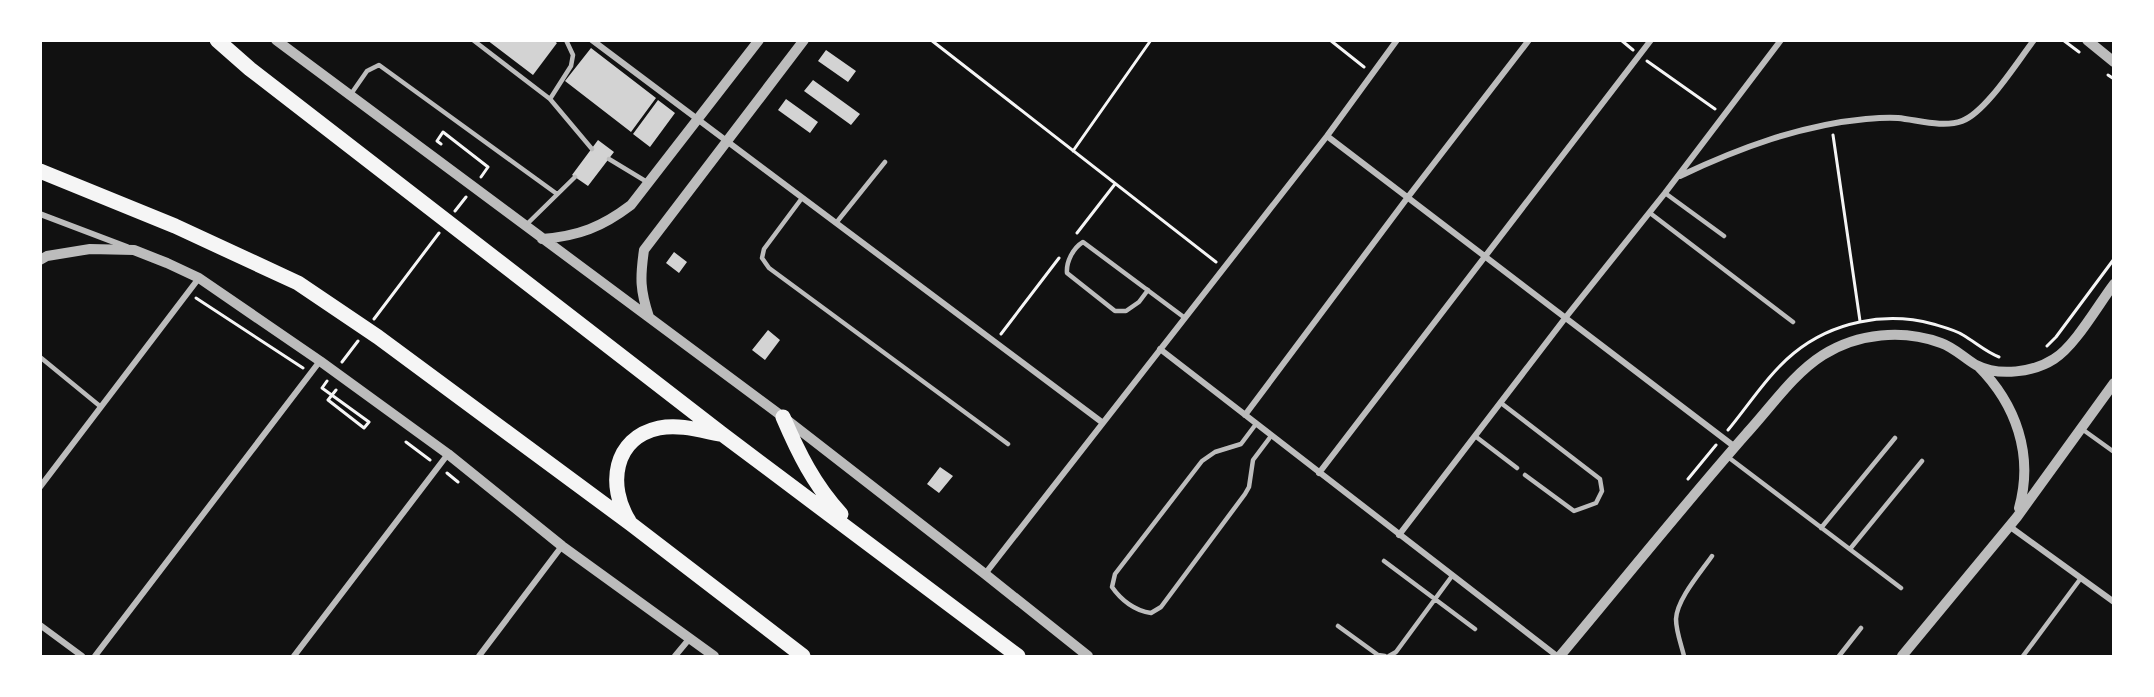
<svg xmlns="http://www.w3.org/2000/svg" width="2154" height="697" viewBox="0 0 2154 697" font-family="Manrope,sans-serif">
  <style>
    .building { fill: #d3d3d3 }
    .lines { fill: none; stroke-linecap: round; stroke-linejoin: round }
    .path { stroke: #f5f5f5; stroke-width: 3 }
    .service { stroke: #bcbcbc; stroke-width: 4.5 }
    .minor { stroke: #bcbcbc; stroke-width: 6 }
    .tertiary { stroke: #bcbcbc; stroke-width: 10 }
    .trunk { stroke: #f5f5f5; stroke-width: 15 }
  </style>
  <rect width="100%" height="100%" fill="#111"/>
  <!-- building -->
  <path class="building" d="M487,40H553L557,43L533,75Z
    M591,48L656,98L631,132L565,81Z
    M826,50L856,71L848,82L818,61Z
    M813,80L860,114L851,125L804,91Z
    M786,99L818,122L810,133L778,110Z
    M658,100L675,113L650,147L633,134Z
    M598,140L614,152L588,186L572,175Z
    M674,252L687,262L679,273L666,263Z
    M768,330L780,340L765,360L752,350Z
    M940,467L953,476L939,493L927,484Z"/>
  <g class="lines">
    <!-- path -->
    <path class="path" d="M931,40L1216,262
      M1330,40L1364,67
      M1621,40L1633,50
      M2063,40L2079,52
      M1647,61L1715,109
      M2108,75L2114,79
      M1833,135L1860,321
      M441,144L437,141L443,132L488,167L481,177
      M1073,151L1151,40
      M455,211L466,197
      M1077,233L1115,184
      M196,298L303,368
      M374,319L439,233
      M1001,334L1059,258
      M2047,346L2056,337L2114,259
      M342,362L358,341
      M327,381L322,388L369,422L364,428L328,400L336,390
      M1728,430C1748,406 1769,373 1794,353C1832,322 1885,311 1933,324C1943,327 1955,330 1963,335C1975,342 1986,352 1999,357
      M406,442L430,460
      M447,473L458,482
      M1688,479L1716,445"/>
    <!-- service -->
    <path class="service" d="M473,40L550,99L592,149
      M351,94L367,71L379,65L557,194
      M550,99L571,66L573,55L566,40
      M609,159L647,182
      M1665,193L1724,236
      M802,198L764,249L762,258L769,268L1008,444
      M1650,213L1793,322
      M836,223L885,162
      M526,225L575,177
      M1148,290L1139,302L1126,311H1115L1067,273C1066,262 1073,248 1083,242L1185,318
      M40,357L101,407
      M1501,403L1600,479L1602,491L1596,503L1574,511L1525,475
      M1256,424L1241,444L1215,452L1202,461L1115,574L1112,587C1121,600 1135,611 1151,613L1161,607L1245,494L1249,487L1253,460L1271,436
      M2082,429L2114,452
      M1475,436L1517,468
      M1728,457L1901,588
      M1821,528L1895,438
      M1850,549L1922,461
      M1384,561L1475,629
      M1338,626L1378,655L1385,656
      M1389,656L1396,652L1452,576
      M1684,656C1681,644 1676,631 1676,619C1677,599 1701,572 1712,556
      M1839,656L1861,628
      M2023,656L2081,578"/>
    <!-- minor -->
    <path class="minor" d="M592,40L1103,423
      M1327,136L1735,447
      M1680,176C1739,148 1801,125 1866,119C1877,118 1888,117 1898,118C1918,120 1943,128 1962,121C1986,112 2017,62 2034,40
      M40,214L127,247
      M1160,349L1557,656
      M1245,415L1408,197L1529,40
      M1319,473L1651,40
      M40,487L199,278
      M2009,526L2114,602
      M1399,535L1566,317L1665,193L1781,40
      M985,574L1327,136L1397,40
      M40,625L82,656
      M95,656L320,361
      M294,656L448,454
      M479,656L562,546
      M675,656L690,638"/>
    <!-- tertiary -->
    <path class="tertiary" d="M276,40L783,417L985,574L1088,656
      M2087,40L2114,62
      M542,239C579,236 602,227 631,205L759,40
      M40,260L47,256L90,249L134,250L167,263L199,278L320,361L448,454L562,546L714,656
      M649,317C640,290 640,278 644,250L804,40
      M1978,366C2016,404 2034,455 2019,508
      M1560,656C1622,582 1683,506 1747,433C1771,407 1793,374 1823,355C1858,333 1903,329 1941,343C1955,348 1964,358 1976,365C1999,377 2034,372 2054,359C2075,346 2098,305 2114,284
      M1902,656L2017,517L2114,383"/>
    <!-- trunk -->
    <path class="trunk" d="M217,40L250,69L722,434L1018,656
      M40,171L175,226L298,283L378,337L631,524L803,656
      M783,417C798,452 814,485 841,514
      M629,521C607,486 613,438 659,428C679,424 699,430 719,434"/>
  </g>
  <!-- border -->
  <rect width="2154" height="697" fill="none" stroke="#ffffff" stroke-width="84"/>
</svg>
